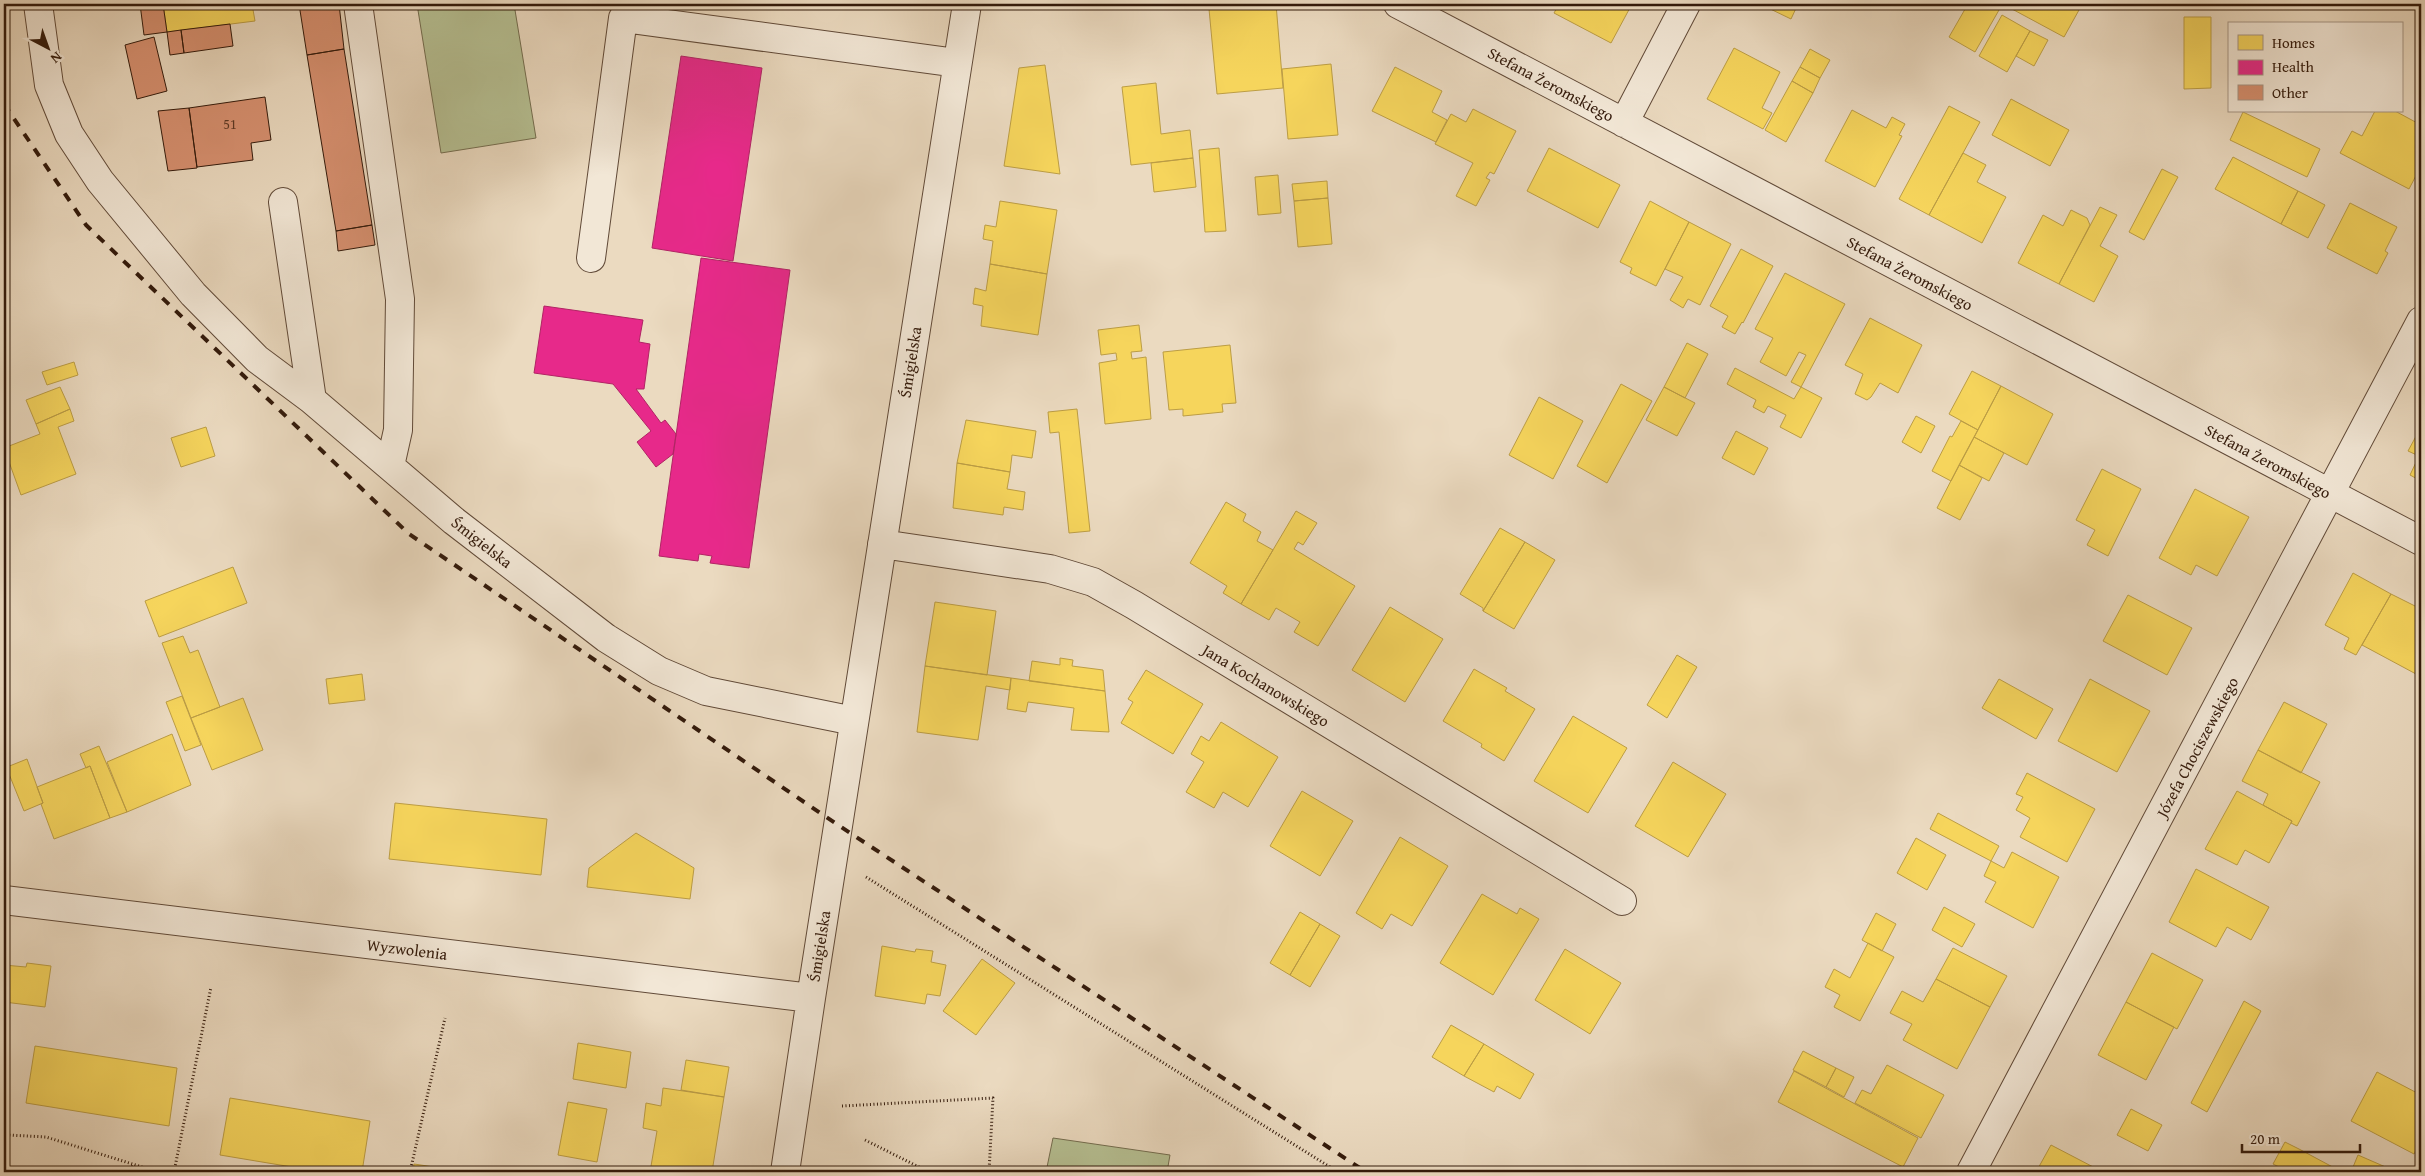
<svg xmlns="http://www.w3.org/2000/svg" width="2425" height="1176" viewBox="0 0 2425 1176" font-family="'Gentium Book Plus',serif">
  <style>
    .green { fill: #b6c093; stroke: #746d4f }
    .homes { fill: #f6d55c; stroke: #bc9d44 }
    .health { fill: #e7298a; stroke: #b12464 }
    .building { fill: #d79070; stroke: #331a0b }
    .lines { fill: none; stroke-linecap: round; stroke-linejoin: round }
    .minor-casing { stroke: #614a38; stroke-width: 30 }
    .path { stroke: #331a0b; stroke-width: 3; stroke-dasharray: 1 2.5; stroke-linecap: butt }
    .minor { stroke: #f2e7d6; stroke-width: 28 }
    .rail { stroke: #331a0b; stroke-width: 4; stroke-dasharray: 9 9; stroke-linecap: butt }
    .labels { text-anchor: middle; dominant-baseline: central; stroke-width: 5; stroke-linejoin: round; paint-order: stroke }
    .number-label { font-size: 14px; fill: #5c3824 }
    .street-label { font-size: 16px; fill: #331a0b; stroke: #f2e7d6 }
  </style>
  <rect width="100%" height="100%" fill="#ebdac0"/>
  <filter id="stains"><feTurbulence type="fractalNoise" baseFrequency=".004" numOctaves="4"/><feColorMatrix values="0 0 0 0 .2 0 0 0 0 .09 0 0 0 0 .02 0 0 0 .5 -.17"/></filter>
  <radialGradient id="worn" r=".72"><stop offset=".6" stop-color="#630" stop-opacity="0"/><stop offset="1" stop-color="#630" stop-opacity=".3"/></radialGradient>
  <!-- green -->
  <path class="green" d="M417,4H514L536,138L441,153Z
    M1053,1138L1170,1155L1167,1172H1046Z"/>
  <!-- homes -->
  <path class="homes" d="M163,4H252L255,21L167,32Z
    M1264,4H1276L1283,88L1217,94L1209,9Z
    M1559,4H1632L1611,43L1554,13Z
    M1760,4H1798L1791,19Z
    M1968,4H1988L1999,10L1975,52L1949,37Z
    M2015,4H2066L2079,10L2064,37L2012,9Z
    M2002,15L2030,31L2007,72L1979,56Z
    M2184,17H2211V88L2184,89Z
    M2030,31L2048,40L2034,66L2016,56Z
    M1734,48L1780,72L1762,108L1772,113L1763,129L1707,99Z
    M1810,49L1830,60L1820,78L1800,67Z
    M1331,64L1338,135L1288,139L1282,69Z
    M1045,65L1060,174L1004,166L1019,68Z
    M1395,67L1442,91L1432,112L1447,120L1436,142L1372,111Z
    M1800,67L1820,78L1813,93L1792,81Z
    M1792,81L1813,93L1786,142L1765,130Z
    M1156,83L1161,134L1190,130L1193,158L1131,165L1122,87Z
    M2011,99L2069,130L2050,166L1992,135Z
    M1949,106L1980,122L1929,215L1899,199Z
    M1473,109L1516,131L1494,174L1490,172L1486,178L1490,180L1476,206L1456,196L1473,163L1435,144L1451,114L1466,122Z
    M1852,110L1886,128L1892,117L1905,124L1899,135L1902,136L1875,187L1825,161Z
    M2375,111H2395L2421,125V166L2409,189L2340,153L2352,131L2362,136Z
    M2243,112L2320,149L2307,177L2230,140Z
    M1219,148L1226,231L1205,232L1199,150Z
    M1549,148L1620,185L1598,228L1527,191Z
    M1963,153L1986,165L1977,182L2006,197L1982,243L1929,215Z
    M2233,157L2298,191L2281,224L2215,189Z
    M1193,158L1196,187L1154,192L1151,163Z
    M2162,169L2178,177L2144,240L2129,232Z
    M1278,175L1281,213L1258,215L1255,177Z
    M1327,181L1328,198L1294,201L1292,184Z
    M2298,191L2325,205L2308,238L2281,224Z
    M1328,198L1332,244L1298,247L1294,201Z
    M1000,201L1057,210L1047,274L990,264L993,241L983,239L985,225L996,227Z
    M1650,201L1689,222L1656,286L1630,273L1632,268L1620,262Z
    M2350,203L2397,227L2385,251L2388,253L2377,274L2327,248Z
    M2100,207L2117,215L2100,246L2118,256L2094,302L2059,284Z
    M2071,210L2087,218L2090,225L2059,284L2018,263L2043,215L2063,226Z
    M1689,222L1731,244L1700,305L1688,299L1683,308L1670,300L1683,277L1665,269Z
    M1741,249L1773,266L1743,323L1742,322L1735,334L1722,327L1728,316L1710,306Z
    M990,264L1047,274L1038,335L981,326L983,306L973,304L975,288L986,291Z
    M1785,273L1845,304L1801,387L1791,382L1806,355L1799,352L1786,376L1760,362L1773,338L1755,329Z
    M1870,318L1922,345L1898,393L1880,383L1871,397L1867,400L1855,394L1863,374L1845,365Z
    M1139,325L1142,351L1131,352L1132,359L1146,357L1151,419L1105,424L1099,363L1117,360L1116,353L1101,355L1098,330Z
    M1687,343L1708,354L1685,398L1664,387Z
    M1230,345L1236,403L1222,404L1223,412L1183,416V409L1169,410L1163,352Z
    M74,362L78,375L47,385L42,372Z
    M1735,368L1794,399L1801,387L1822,398L1801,438L1780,427L1786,415L1768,406L1764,413L1753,407L1756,400L1727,384Z
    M1972,371L2001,386L1978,430L1949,414Z
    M1621,384L1652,401L1607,483L1577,466Z
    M2001,386L2053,414L2027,465L1974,437Z
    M60,387L70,409L36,424L26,400Z
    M1664,387L1695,403L1677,436L1646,420Z
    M1539,397L1583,421L1553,479L1509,455Z
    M70,409L74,421L58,427L76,474L21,495L4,448L40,434L36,424Z
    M1077,409L1090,531L1069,533L1059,432L1050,433L1048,412Z
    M1916,416L1935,426L1921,453L1902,442Z
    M966,420L1036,431L1032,458L1012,455L1010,472L957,463Z
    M1961,421L1978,430L1951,481L1932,471L1950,436L1952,437Z
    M206,427L215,456L181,467L171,438Z
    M2421,427V481L2410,475L2419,456L2408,451Z
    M1736,431L1768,448L1754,475L1722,458Z
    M1974,437L2004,453L1989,481L1959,465Z
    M957,463L1010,472L1007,489L1025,492L1023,510L1004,507L1003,515L953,508Z
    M1959,465L1982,478L1960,520L1937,508Z
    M2102,469L2141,489L2108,556L2087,545L2095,530L2076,520Z
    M2195,489L2249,517L2217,576L2196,565L2191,575L2159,558Z
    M1226,502L1246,514L1243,521L1261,532L1257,541L1273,550L1241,604L1223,593L1227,586L1190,563Z
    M1296,511L1317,523L1303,545L1298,542L1294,549L1355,586L1318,646L1294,632L1300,622L1276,608L1269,620L1241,604Z
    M1500,528L1525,542L1483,611V608L1460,594Z
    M1525,542L1555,560L1514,629L1483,611Z
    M233,567L247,603L159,637L145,601Z
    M2353,573L2391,594L2356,655L2344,649L2349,638L2325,625Z
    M2391,594L2421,609V664L2416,674L2362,645Z
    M2128,595L2192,628L2167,675L2103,641Z
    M935,602L996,611L987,675L925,666Z
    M1390,607L1443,639L1405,702L1352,670Z
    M183,636L190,653L198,650L220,707L191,718L162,643Z
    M1677,655L1697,667L1667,718L1647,705Z
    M1060,658L1073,660L1072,666L1103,670L1105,691L1029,681L1032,661L1060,665Z
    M925,666L1011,678L1010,690L986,686L978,740L917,732Z
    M1474,669L1507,688L1505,691L1535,709L1504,761L1481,747L1482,744L1443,721Z
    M1146,670L1203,704L1173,754L1121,723L1133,702L1128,699Z
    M362,674L365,700L329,704L326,679Z
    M1011,678L1105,691L1109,732L1071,730L1074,708L1028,702L1026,712L1007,709Z
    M1999,679L2053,709L2036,739L1982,708Z
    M2090,679L2150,711L2117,772L2058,741Z
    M182,696L201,745L185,751L166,702Z
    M243,698L263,750L212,770L191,718Z
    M2284,702L2327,724L2301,773L2258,750Z
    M1573,716L1627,748L1588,813L1534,781Z
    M1221,722L1278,757L1248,807L1223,792L1214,808L1186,792L1204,762L1191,754L1201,736L1209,741Z
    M172,734L191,785L127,812L107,762Z
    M99,746L127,812L110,818L90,766L86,768L80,754Z
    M2258,750L2320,782L2297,826L2291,823L2292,821L2263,805L2268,794L2242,781Z
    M4,759L7,767L27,759L43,803L24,811L9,774L4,776Z
    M1673,762L1726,794L1688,857L1635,826Z
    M90,766L110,818L54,839L41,804L43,803L37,787Z
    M2027,773L2095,809L2067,862L2020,837L2030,818L2016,810L2023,797L2016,794Z
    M1302,791L1353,821L1320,876L1270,846Z
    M2237,791L2292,821L2269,863L2245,850L2237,865L2205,849Z
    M395,803L547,819L541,875L389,859Z
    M1938,813L1999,846L1991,861L1930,829Z
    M636,833L694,868L690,899L587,887L589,868Z
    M1400,837L1448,866L1412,926L1391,914L1382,929L1356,913Z
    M1916,838L1946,855L1927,890L1897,873Z
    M2012,852L2059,877L2033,928L1985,902L1996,882L1984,876L1991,861L2004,868Z
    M2196,869L2269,907L2251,940L2227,927L2216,947L2169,922Z
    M1482,894L1517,914L1520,908L1539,919L1493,995L1440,963Z
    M1944,907L1975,924L1962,947L1932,930Z
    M1300,912L1320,924L1290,975L1270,963Z
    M1876,913L1896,924L1882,951L1862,940Z
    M1320,924L1340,936L1310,987L1290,975Z
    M1868,943L1894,957L1860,1021L1834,1007L1840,995L1825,987L1834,969L1850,978Z
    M882,946L915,952L916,949L933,951L931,962L946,965L940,996L927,994L925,1004L875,996Z
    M1953,948L2007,976L1990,1007L1936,979Z
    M1565,949L1621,983L1590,1034L1535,1000Z
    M2152,953L2203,980L2177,1029L2126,1002Z
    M982,959L1015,983L976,1035L943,1011Z
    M27,963L51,966L45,1007L4,1002V965L26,967Z
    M1936,979L1990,1007L1957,1069L1903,1040L1912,1024L1890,1013L1902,991L1923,1002Z
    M2244,1001L2261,1011L2207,1112L2191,1103Z
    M2126,1002L2174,1027L2146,1080L2098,1055Z
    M1451,1025L1484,1044L1464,1076L1432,1057Z
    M578,1043L631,1052L626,1088L573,1079Z
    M1484,1044L1534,1074L1520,1099L1497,1086L1494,1092L1464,1076Z
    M35,1046L177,1068L169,1126L26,1103Z
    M1803,1051L1836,1068L1826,1087L1793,1070Z
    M686,1060L729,1067L724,1097L681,1090Z
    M1887,1065L1944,1095L1921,1138L1855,1103L1862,1090L1871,1094Z
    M1836,1068L1854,1077L1844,1097L1826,1087Z
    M1794,1071L1918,1138L1903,1167L1778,1102Z
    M2377,1072L2421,1095V1141L2414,1154L2351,1121Z
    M663,1088L724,1097L712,1172H650L657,1131L643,1128L646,1103L661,1106Z
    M230,1098L370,1121L362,1172H322L220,1155Z
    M568,1102L607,1109L597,1162L558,1155Z
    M2131,1109L2162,1125L2148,1151L2117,1135Z
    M2285,1142L2299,1149L2342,1172H2289L2273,1164Z
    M2051,1145L2099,1170L2098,1172H2036Z
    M2358,1155L2397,1172H2351Z
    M414,1164L467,1172H413Z"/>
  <!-- health -->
  <path class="health" d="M681,56L762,68L733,261L652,248Z
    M701,258L790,270L749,568L710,563L712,556L699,554L698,561L659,556Z
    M544,306L643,320L639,342L650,344L644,389H636L661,423L665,420L676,434L673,454L656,467L637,442L651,431L613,384L534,373Z"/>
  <!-- building -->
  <path class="building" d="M140,4H163L167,32L144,35Z
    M299,4H339L344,49L307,55Z
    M230,24L233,46L184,53L181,30Z
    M181,30L184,53L170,55L167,32Z
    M154,37L167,91L137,99L125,45Z
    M344,49L372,225L336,231L307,55Z
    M265,97L271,140L251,143L253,160L197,167L189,108Z
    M189,108L197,168L168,171L158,111Z
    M372,225L375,245L338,251L336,231Z"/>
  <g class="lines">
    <!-- minor casing -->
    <g class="minor-casing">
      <path id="minor" d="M38,4L49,85L69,134L100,181L193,294L257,359L312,400
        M358,4L400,299L398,430L390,466
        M1398,4L2421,541
        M1624,123L1686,4
        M283,202L312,400L454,521L606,638L659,671L706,691L854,721
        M591,258L623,18L957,63
        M882,544L1050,569L1093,582L1134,605L1622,901
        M4,900L811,998
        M785,1172L811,998L967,4
        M1971,1172L2421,321"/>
    </g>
    <!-- path -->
    <path class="path" d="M866,877L1338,1172
      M842,1106L993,1098L989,1172
      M4,1131L8,1135L46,1137L158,1172
      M865,1140L929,1172
      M128,1172L134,1164
      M174,1172L211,987
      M410,1172L445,1018"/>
    <!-- minor -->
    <use href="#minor" class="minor"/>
    <!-- rail -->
    <path class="rail" d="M4,104L86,225L409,534L838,825L1366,1172"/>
  </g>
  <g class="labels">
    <!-- number labels -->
    <g class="number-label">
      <text x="230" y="124">51</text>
    </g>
    <!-- street labels -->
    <g class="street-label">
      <text transform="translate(1551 84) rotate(28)">Stefana Żeromskiego</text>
      <text transform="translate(1910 273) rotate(28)">Stefana Żeromskiego</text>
      <text transform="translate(910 362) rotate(-81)">Śmigielska</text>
      <text transform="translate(2268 461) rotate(28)">Stefana Żeromskiego</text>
      <text transform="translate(482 542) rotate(38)">Śmigielska</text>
      <text transform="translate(1266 685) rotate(31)">Jana Kochanowskiego</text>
      <text transform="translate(2197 747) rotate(-62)">Józefa Chociszewskiego</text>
      <text transform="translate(819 946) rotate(-81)">Śmigielska</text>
      <text transform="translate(407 949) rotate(7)">Wyzwolenia</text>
    </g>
  </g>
  <!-- margin -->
  <rect width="2425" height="1176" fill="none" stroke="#ebdac0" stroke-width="20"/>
  <rect x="5" y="5" width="2415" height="1166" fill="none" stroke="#331a0b" stroke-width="2.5"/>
  <rect x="10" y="10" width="2405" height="1156" fill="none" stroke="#331a0b"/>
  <!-- legend -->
  <rect x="2228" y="22" width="175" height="90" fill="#f2e7d6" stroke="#a69585"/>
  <rect x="2238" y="35" width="25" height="15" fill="#f6d55c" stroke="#a69585"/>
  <text x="2272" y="48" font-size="15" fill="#331a0b">Homes</text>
  <rect x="2238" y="60" width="25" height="15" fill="#e7298a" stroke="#a69585"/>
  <text x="2272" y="72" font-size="15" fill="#331a0b">Health</text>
  <rect x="2238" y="85" width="25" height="15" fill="#d79070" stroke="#a69585"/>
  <text x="2272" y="98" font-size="15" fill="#331a0b">Other</text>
  <!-- north arrow -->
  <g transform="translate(48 48) rotate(139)" stroke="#f2e7d6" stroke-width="4" paint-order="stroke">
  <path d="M0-4L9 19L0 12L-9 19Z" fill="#331a0b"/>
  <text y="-8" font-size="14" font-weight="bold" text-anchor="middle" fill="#331a0b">N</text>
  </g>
  <!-- scale -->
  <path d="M2242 1144v8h118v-8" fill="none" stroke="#331a0b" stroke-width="2.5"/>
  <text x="2250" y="1144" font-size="15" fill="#331a0b" stroke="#f2e7d6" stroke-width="4" paint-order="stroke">20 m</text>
  <rect width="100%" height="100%" filter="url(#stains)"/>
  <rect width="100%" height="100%" fill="url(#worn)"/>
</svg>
